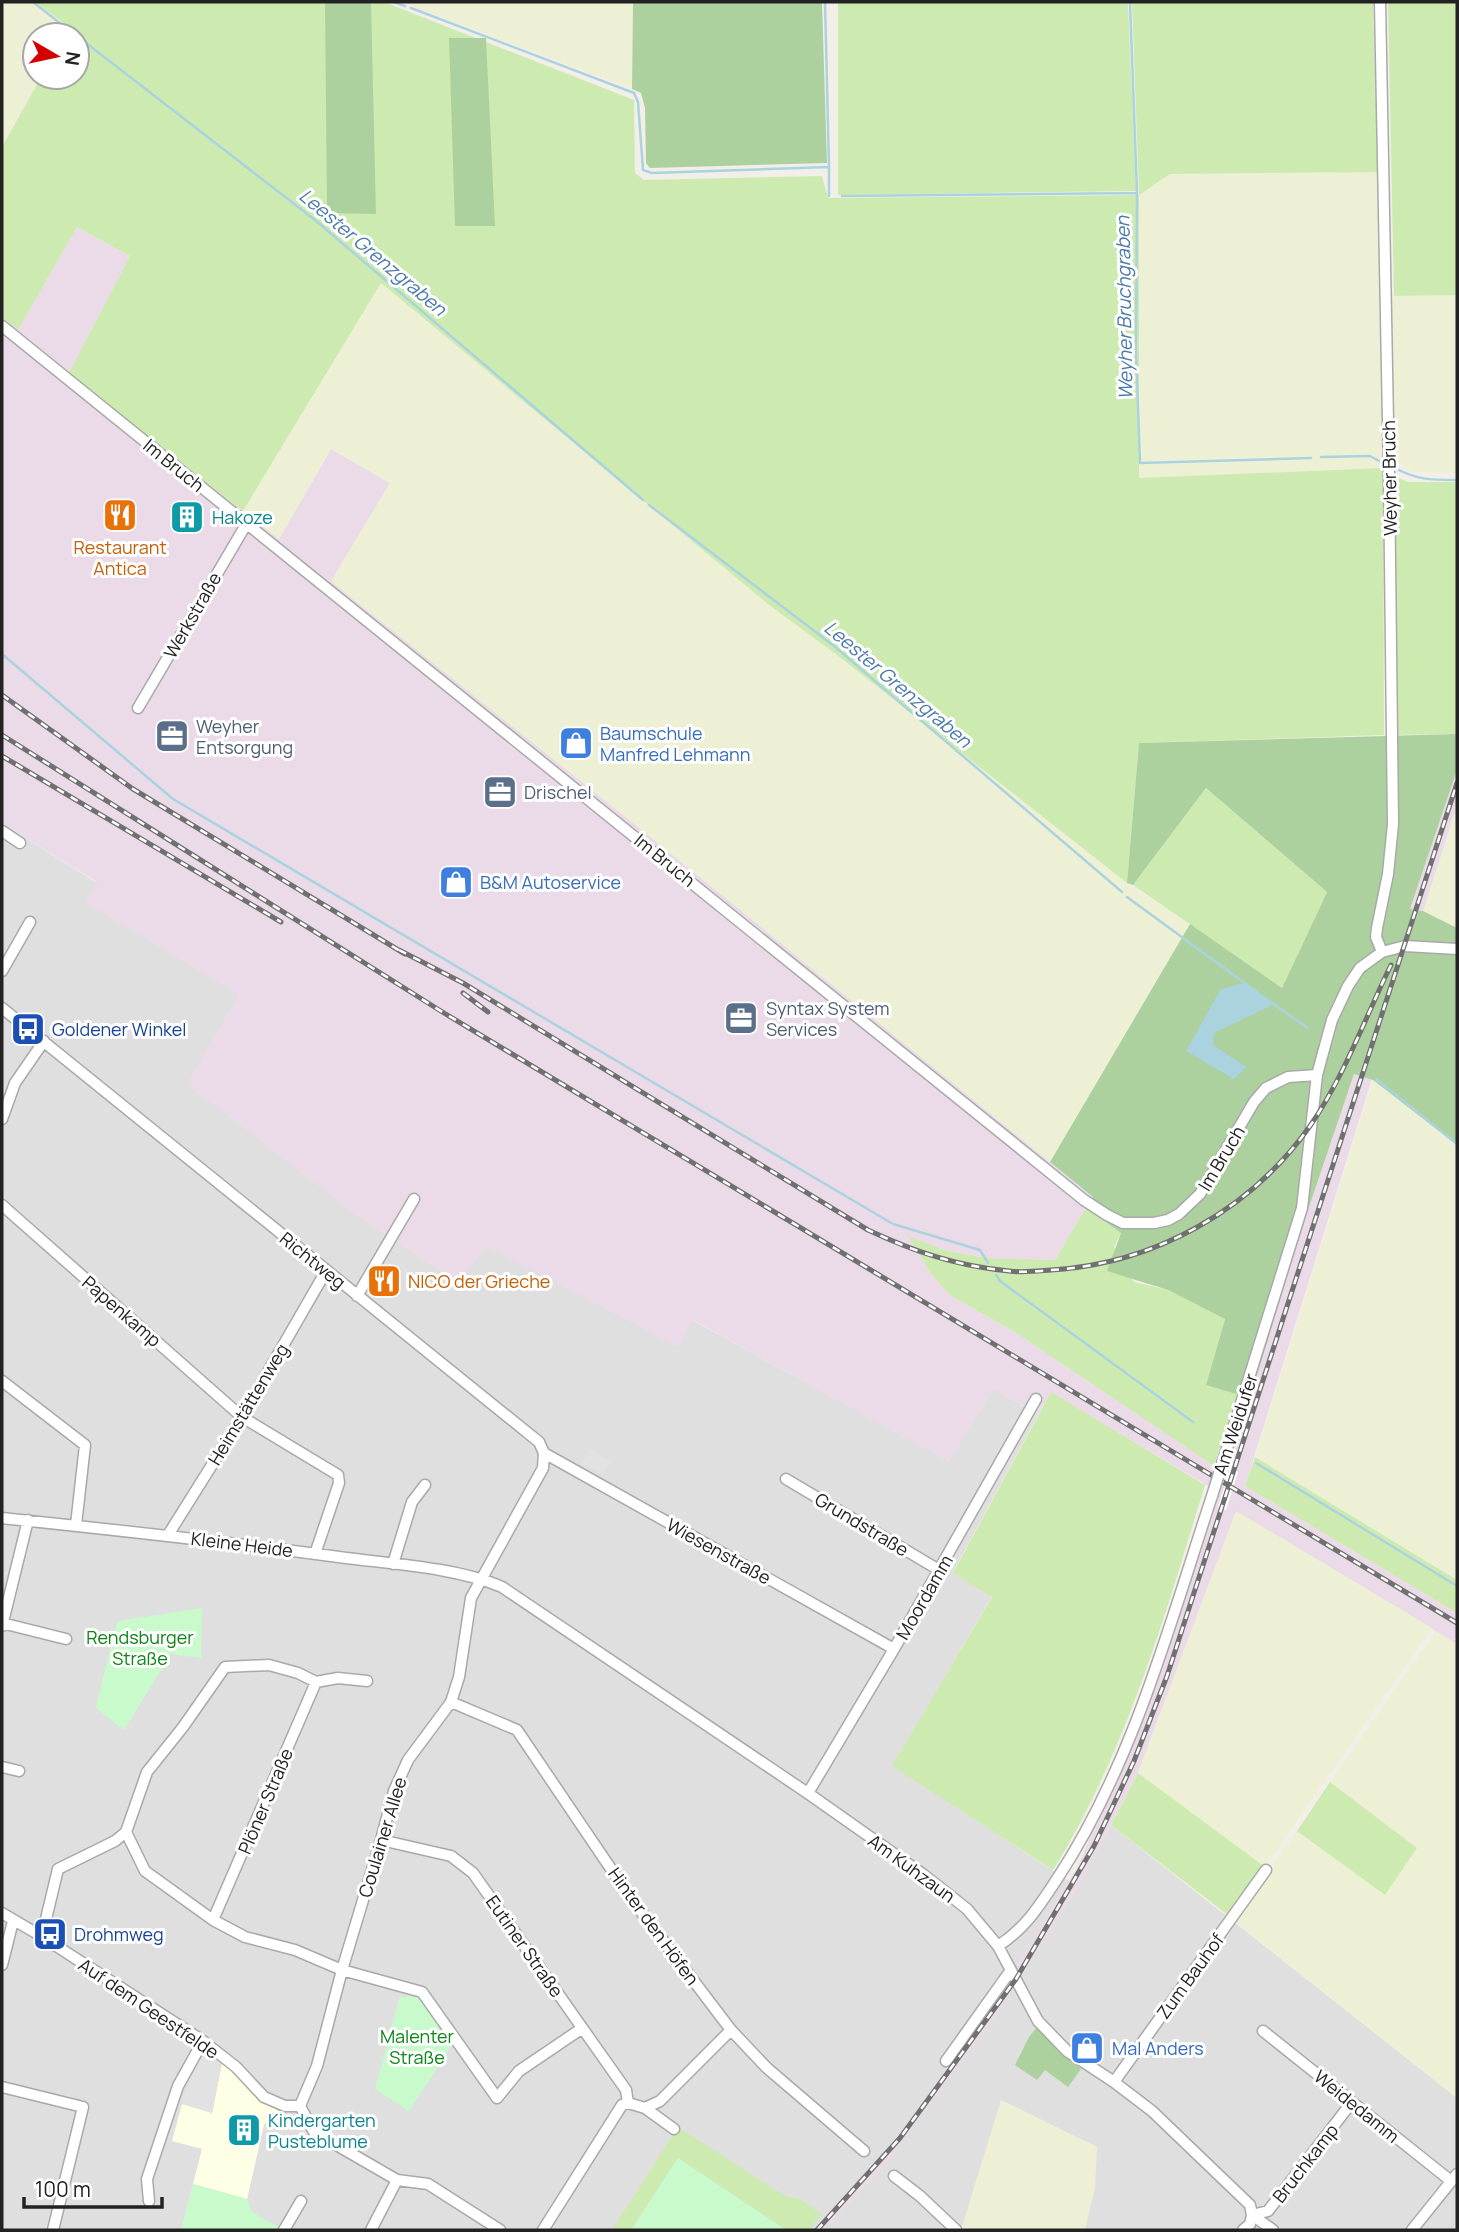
<svg xmlns="http://www.w3.org/2000/svg" width="1459" height="2232" viewBox="0 0 1459 2232" font-family="Manrope,sans-serif">
  <style>
    .residential { fill: #e0dfdf }
    .industrial { fill: #ebdbe8; fill-rule: evenodd }
    .education { fill: #ffffe5 }
    .farmland { fill: #eef0d5 }
    .grass { fill: #cdebb0 }
    .forest { fill: #add19e }
    .park { fill: #c8facc }
    .parking { fill: #e2e2e2 }
    .water { fill: #aad3df }
    .pier { fill: #fff }
    .lines { fill: none; stroke-linecap: round; stroke-linejoin: round }
    .stream { stroke: #aad3df; stroke-width: 2.5 }
    .minor-casing { stroke: #a9a9a9; stroke-width: 13 }
    .minor { stroke: #fff; stroke-width: 10 }
    .rail-casing { stroke: #707070; stroke-width: 5 }
    .rail { stroke: #fff; stroke-width: 2.5; stroke-dasharray: 8; stroke-linecap: butt }
    .minor-bridge-casing { stroke: #a9a9a9; stroke-width: 13; stroke-linecap: butt }
    .minor-bridge { stroke: #fff; stroke-width: 10 }
    .labels { text-anchor: middle; dominant-baseline: central; stroke-width: 6; stroke-linejoin: round; paint-order: stroke }
    .street-label { font-size: 18px; fill: #222; stroke: #fff }
    .culture-label { font-size: 18px; fill: #0d838f; stroke: #fff; text-anchor: start }
    .food-label { font-size: 18px; fill: #c56008; stroke: #fff }
    .service-label { font-size: 18px; fill: #4e5e75; stroke: #fff; text-anchor: start }
    .shop-label { font-size: 18px; fill: #366cbe; stroke: #fff; text-anchor: start }
    .transit-label { font-size: 18px; fill: #164399; stroke: #fff; text-anchor: start }
    .park-label { font-size: 18px; fill: #0c8416; stroke: #fff }
    .water-label { font-size: 19px; font-style: italic; fill: #4a7aab; stroke: #fff }
  </style>
  <rect width="100%" height="100%" fill="#f2efe9"/>
  <!-- residential -->
  <path class="residential" d="M2,823L97,883L87,903L240,994L188,1084L458,1282L486,1245L678,1346L692,1320L949,1461L993,1388L1038,1415L953,1572L992,1596L893,1766L1077,1886L1111,1825L1457,2098V2230H2Z"/>
  <!-- industrial -->
  <path class="industrial" d="M77,227L130,256L69,375L279,539L331,449L390,483L332,582L637,826L1093,1197L1055,1260L988,1258L944,1250L909,1237L916,1249L967,1262L1013,1268L1082,1264L1141,1248L1173,1237L1202,1221L1233,1199L1295,1140L1319,1106L1336,1075L1358,1023L1396,950L1457,770V806L1245,1486L1457,1613V1644L1236,1512L1138,1773L1078,1887L996,2016L888,2161L824,2230H813L882,2156L922,2104L998,1995L1078,1866L1159,1675L1220,1493L1051,1393L1038,1415L993,1388L949,1462L693,1320L679,1347L486,1246L458,1282L359,1217L187,1084L239,994L86,903L97,882L2,823V317L18,329ZM1377,1006L1306,1216L1227,1474L1015,1332L951,1296L924,1261L967,1271L1014,1276L1082,1271L1143,1257L1178,1245L1241,1207L1295,1153L1325,1109Z"/>
  <!-- education -->
  <path class="education" d="M222,2063L280,2107L264,2125L247,2199L193,2184L202,2149L172,2141L182,2104L212,2113Z"/>
  <!-- farmland -->
  <path class="farmland" d="M2,2H35L69,28L65,35H35V77H41L2,147Z
    M401,2H633L632,89Z
    M1378,172L1380,301L1394,296L1457,295V473L1413,472L1394,460L1383,469L1384,735L1139,478V195L1170,174Z
    M381,283L769,605L837,655L1127,883L1190,924L1050,1162L637,826L331,581L390,483L331,449L279,539L243,511Z
    M1457,806V928L1423,911Z
    M1373,1080L1457,1145V1580L1255,1457Z
    M1236,1511L1432,1628L1265,1867L1138,1773Z
    M1436,1631L1457,1644V2098L1233,1920L1297,1831L1385,1895L1417,1848L1330,1782Z
    M1001,2100L1097,2147L1095,2188L1085,2230H961Z"/>
  <!-- grass -->
  <path class="grass" d="M35,2H384L634,100L635,173L644,180L822,176L828,198L1139,195L1132,2H1373L1378,172L1170,174L1139,195V478L1383,468L1384,735L1139,743L1127,883L837,655L769,605L381,283L243,511L68,375L130,256L77,227L18,330L2,317V147L41,77H77V35H65L69,27Z
    M838,2H1128L1136,191L838,195Z
    M1388,2H1457V295L1394,296Z
    M1396,477L1408,482H1457V734L1391,735Z
    M1206,788L1327,892L1282,988L1133,885Z
    M1086,1208L1121,1233L1114,1247L1134,1282L1168,1290L1225,1319L1206,1385L1237,1394L1214,1466L1015,1332L951,1296L932,1275L908,1236L944,1250L987,1258L1055,1260Z
    M1051,1392L1205,1485C1165,1615 1126,1753 1053,1870L892,1766L992,1597L953,1573Z
    M1255,1457L1457,1580V1613L1245,1486Z
    M1138,1773L1265,1867L1229,1916L1111,1825Z
    M1330,1782L1417,1848L1385,1895L1297,1831Z
    M678,2127L785,2196L800,2199L822,2214L809,2230H786L678,2158L631,2230H612Z"/>
  <!-- forest -->
  <path class="forest" d="M325,2H371L376,214L327,213Z
    M633,2H822L827,163L650,168L646,163L645,108L641,93L632,89Z
    M449,38H486L495,226H455Z
    M1457,734V770L1410,909L1423,911L1457,928V1145L1373,1080L1354,1074L1306,1216L1250,1398L1206,1385L1225,1319L1168,1290L1107,1271L1121,1233L1086,1208L1093,1197L1050,1162L1190,924L1282,988L1327,892L1206,788L1133,885L1127,883L1139,743Z
    M1037,2027L1081,2069L1068,2087L1045,2070L1037,2080L1015,2065L1029,2037Z"/>
  <!-- park -->
  <path class="park" d="M202,1608L201,1658L171,1654L124,1730L96,1708L117,1621Z
    M408,1993L418,1996L453,2044L409,2111L375,2089L400,1996L406,1998Z
    M678,2158L786,2230H631Z
    M193,2184L247,2199L252,2212L280,2228L278,2230H181Z"/>
  <!-- parking -->
  <path class="parking" d="M590,1449L611,1461L603,1475L582,1463Z
    M209,2051L222,2063L212,2113L182,2104L197,2059Z"/>
  <!-- water -->
  <path class="water" d="M1245,983L1274,1004L1214,1033L1213,1045L1246,1067L1234,1079L1186,1051L1221,989Z"/>
  <!-- pier -->
  <path class="pier" d="M1230,1468L1238,1472L1226,1510L1218,1507Z"/>
  <g class="lines">
    <!-- stream -->
    <path class="stream" d="M33,2L75,35
      M394,2L405,6
      M825,2L829,166
      M1130,2L1137,193L1136,353L1140,463L1311,458
      M411,8L634,93L638,102L643,170L652,173L829,167V196
      M77,36L315,220L643,500
      M842,196L1136,193
      M1321,457L1370,456L1381,462
      M1393,467C1416,480 1431,480 1457,480
      M649,505L834,646L1122,892
      M2,654L173,799L893,1224L980,1250L988,1263
      M1127,897L1257,992
      M1262,996L1308,1028
      M1376,1079L1457,1144
      M996,1275L1000,1281L1193,1422
      M1256,1463L1457,1586"/>
    <!-- minor casing -->
    <g class="minor-casing">
      <path id="minor" d="M1380,2L1389,474L1393,824L1388,874L1377,928L1376,937L1382,952
        M2,326L1084,1200L1107,1215L1123,1223H1154L1168,1220L1179,1214L1200,1194L1254,1102L1266,1088L1288,1077L1317,1075
        M138,708L247,523
        M2,831L20,843
        M2,971L30,922
        M2,1008L539,1442L544,1453L543,1468L471,1598L459,1677L451,1702L408,1760L394,1791L381,1840L342,1970L317,2066L300,2106
        M2,1119L15,1083L44,1041
        M2,1205L242,1417L338,1475L339,1483L315,1554
        M357,1296L414,1199
        M2,1381L85,1445L76,1525
        M544,1453L894,1649
        M1223,1461L1302,1208L1317,1075L1332,1020L1348,986L1360,968L1382,952L1405,946L1457,949
        M786,1479L939,1570
        M2,1518C116,1530 231,1542 346,1558C394,1564 458,1568 502,1587L809,1794L924,1875L967,1909L998,1946L1038,2021L1067,2051L1114,2082L1152,2111L1250,2205L1252,2215L1273,2230
        M168,1535L242,1417L326,1271
        M393,1564L412,1502L425,1485
        M2,1623L66,1639
        M2,1626L28,1520
        M367,1681L338,1678L316,1682L298,1673L269,1665L225,1667L183,1727L147,1772L126,1832L145,1871L213,1920L245,1937L295,1950L342,1970L422,1992L497,2098L519,2071L581,2029
        M451,1702L517,1730L630,1897L731,2030L767,2068L864,2151
        M2,1767L19,1771
        M808,1793L894,1649L1036,1399
        M381,1840L451,1856L473,1873L626,2090L628,2103L645,2108L674,2129
        M2,1913L41,1936L203,2041L236,2067L264,2097L285,2106H300
        M46,1919L58,1869L115,1841L126,1832
        M213,1920L316,1682
        M998,1946C1026,1928 1039,1906 1057,1879C1133,1764 1169,1626 1212,1496
        M2,1965L13,1921
        M1263,2031L1451,2181
        M946,2061L1011,1970
        M1114,2082L1266,1870
        M2,2087L83,2107L53,2230
        M300,2106L314,2132L397,2180L428,2184L500,2230
        M645,2108L660,2101L731,2030
        M894,2176L920,2196L956,2230
        M149,2201L147,2179L178,2086L203,2041
        M1252,2215L1268,2211L1352,2102
        M284,2230L301,2201
        M371,2230L397,2180
        M543,2230L622,2105L628,2103
        M1243,2230L1250,2224L1252,2215
        M1412,2230L1457,2174"/>
    </g>
    <!-- minor -->
    <use href="#minor" class="minor"/>
    <!-- rail casing -->
    <g class="rail-casing">
      <path id="rail" d="M2,695L133,789L405,954
        M2,735L444,1013L1457,1623
        M2,756L281,922
        M399,950L463,983L868,1230C915,1252 957,1266 1009,1271C1023,1273 1038,1271 1051,1270C1154,1264 1251,1210 1310,1126C1344,1077 1365,1018 1391,965
        M463,993L488,1012
        M817,2230L900,2138L1016,1979L1094,1846L1134,1761L1167,1676L1457,783"/>
    </g>
    <!-- rail -->
    <use href="#rail" class="rail"/>
    <!-- minor-bridge casing -->
    <g class="minor-bridge-casing">
      <path id="minor-bridge" d="M1212,1496L1223,1461"/>
    </g>
    <!-- minor-bridge -->
    <use href="#minor-bridge" class="minor-bridge"/>
  </g>
  <!-- icons -->
  <defs>
    <g id="restaurant-square" transform="scale(1.75)"><rect x="-9" y="-9" width="18" height="18" rx="4" fill="#e8710a" stroke="#fff"/><path d="M-5-6h1v4h1v-4h1v4h1v-4h1v5L-1.5 .5V6h-2V.5L-5-1ZM5-6V6H3V1.5H1.5Q1.5-4 5-6Z" fill="#fff"/></g>
    <g id="building-square" transform="scale(1.75)"><rect x="-9" y="-9" width="18" height="18" rx="4" fill="#0f9aa8" stroke="#fff"/><path d="M-4-6H4V6H1V3H-1V6H-4ZM-2.5-4.3h1.7v1.8h-1.7ZM.8-4.3h1.7v1.8H.8ZM-2.5-1h1.7V.8h-1.7ZM.8-1h1.7V.8H.8Z" fill="#fff"/></g>
    <g id="office-square" transform="scale(1.75)"><rect x="-9" y="-9" width="18" height="18" rx="4" fill="#5c6f8a" stroke="#fff"/><path d="M-6-3h4V-5.5h4V-3h4V5H-6ZM-1-4.5V-3h2v-1.5ZM-6 0V1H6V0Z" fill="#fff"/></g>
    <g id="shop-square" transform="scale(1.75)"><rect x="-9" y="-9" width="18" height="18" rx="4" fill="#3f7fe0" stroke="#fff"/><path d="M-5-2.5h2.3a2.7 3.5 0 0 1 5.4 0H5L5.5 6h-11ZM-1.5-2.5h3a1.5 2.3 0 0 0-3 0Z" fill="#fff"/></g>
    <g id="bus-square" transform="scale(1.75)"><rect x="-9" y="-9" width="18" height="18" rx="4" fill="#1a4fb4" stroke="#fff"/><path d="M-5-6H5V4H4V6H2V4H-2V6H-4V4H-5ZM-3.5-4V0h7V-4ZM-3.5 1.2v1.5H-2V1.2ZM2 1.2v1.5H3.5V1.2Z" fill="#fff"/></g>
  </defs>
  <g fill-rule="evenodd">
    <use href="#restaurant-square" x="120" y="515"/>
    <use href="#building-square" x="187" y="517"/>
    <use href="#office-square" x="172" y="736"/>
    <use href="#shop-square" x="576" y="743"/>
    <use href="#office-square" x="500" y="792"/>
    <use href="#shop-square" x="456" y="882"/>
    <use href="#office-square" x="741" y="1018"/>
    <use href="#bus-square" x="28" y="1029"/>
    <use href="#restaurant-square" x="384" y="1281"/>
    <use href="#bus-square" x="50" y="1934"/>
    <use href="#shop-square" x="1087" y="2048"/>
    <use href="#building-square" x="244" y="2130"/>
  </g>
  <g class="labels">
    <!-- street labels -->
    <g class="street-label">
      <text transform="translate(174 465) rotate(39)">Im Bruch</text>
      <text transform="translate(1389 478) rotate(-91)">Weyher Bruch</text>
      <text transform="translate(192 615) rotate(-60)">Werkstraße</text>
      <text transform="translate(665 860) rotate(39)">Im Bruch</text>
      <text transform="translate(1221 1158) rotate(-59)">Im Bruch</text>
      <text transform="translate(313 1260) rotate(39)">Richtweg</text>
      <text transform="translate(122 1311) rotate(41)">Papenkamp</text>
      <text transform="translate(248 1404) rotate(-59)">Heimstättenweg</text>
      <text transform="translate(1235 1424) rotate(-72)">Am Weidufer</text>
      <text transform="translate(862 1524) rotate(31)">Grundstraße</text>
      <text transform="translate(242 1544) rotate(7)">Kleine Heide</text>
      <text transform="translate(719 1551) rotate(29)">Wiesenstraße</text>
      <text transform="translate(924 1597) rotate(-60)">Moordamm</text>
      <text transform="translate(265 1801) rotate(-67)">Plöner Straße</text>
      <text transform="translate(382 1837) rotate(-73)">Coulainer Allee</text>
      <text transform="translate(912 1868) rotate(36)">Am Kuhzaun</text>
      <text transform="translate(654 1926) rotate(54)">Hinter den Höfen</text>
      <text transform="translate(525 1946) rotate(55)">Eutiner Straße</text>
      <text transform="translate(1190 1976) rotate(-54)">Zum Bauhof</text>
      <text transform="translate(149 2008) rotate(34)">Auf dem Geestfelde</text>
      <text transform="translate(1357 2106) rotate(39)">Weidedamm</text>
      <text transform="translate(1305 2163) rotate(-52)">Bruchkamp</text>
    </g>
    <!-- culture labels -->
    <g class="culture-label">
      <text x="212" y="517">Hakoze</text>
      <text x="268" y="2120">Kindergarten<tspan x="268" dy="21">Pusteblume</tspan></text>
    </g>
    <!-- food labels -->
    <g class="food-label">
      <text x="120" y="547">Restaurant<tspan x="120" dy="21">Antica</tspan></text>
      <text x="408" y="1281" text-anchor="start">NICO der Grieche</text>
    </g>
    <!-- service labels -->
    <g class="service-label">
      <text x="196" y="726">Weyher<tspan x="196" dy="21">Entsorgung</tspan></text>
      <text x="524" y="792">Drischel</text>
      <text x="766" y="1008">Syntax System<tspan x="766" dy="21">Services</tspan></text>
    </g>
    <!-- shop labels -->
    <g class="shop-label">
      <text x="600" y="733">Baumschule<tspan x="600" dy="21">Manfred Lehmann</tspan></text>
      <text x="480" y="882">B&amp;M Autoservice</text>
      <text x="1112" y="2048">Mal Anders</text>
    </g>
    <!-- transit labels -->
    <g class="transit-label">
      <text x="52" y="1029">Goldener Winkel</text>
      <text x="74" y="1934">Drohmweg</text>
    </g>
    <!-- park labels -->
    <g class="park-label">
      <text x="140" y="1637">Rendsburger<tspan x="140" dy="21">Straße</tspan></text>
      <text x="417" y="2036">Malenter<tspan x="417" dy="21">Straße</tspan></text>
    </g>
    <!-- water labels -->
    <g class="water-label">
      <text transform="translate(373 252) rotate(40)">Leester Grenzgraben</text>
      <text transform="translate(1124 308) rotate(-91)">Weyher Bruchgraben</text>
      <text transform="translate(898 684) rotate(40)">Leester Grenzgraben</text>
    </g>
  </g>
  <!-- border -->
  <rect width="1459" height="2232" fill="none" stroke="#222222" stroke-width="7"/>
  <!-- north arrow -->
  <g transform="translate(56 56) rotate(99)"><circle r="33" fill="#ffffff" stroke="#a7a7a7" stroke-width="2"/>
  <path d="M0-5L12 26L0 18L-12 26Z" fill="#d40000"/>
  <text y="-10" font-size="19" font-weight="bold" text-anchor="middle" fill="#222222">N</text>
  </g>
  <!-- scale -->
  <path d="M24 2197v10h138v-10" fill="none" stroke="#222222" stroke-width="3.5"/>
  <text x="35" y="2197" font-size="21" fill="#222222" stroke="#ffffff" stroke-width="5" paint-order="stroke">100 m</text>
</svg>
